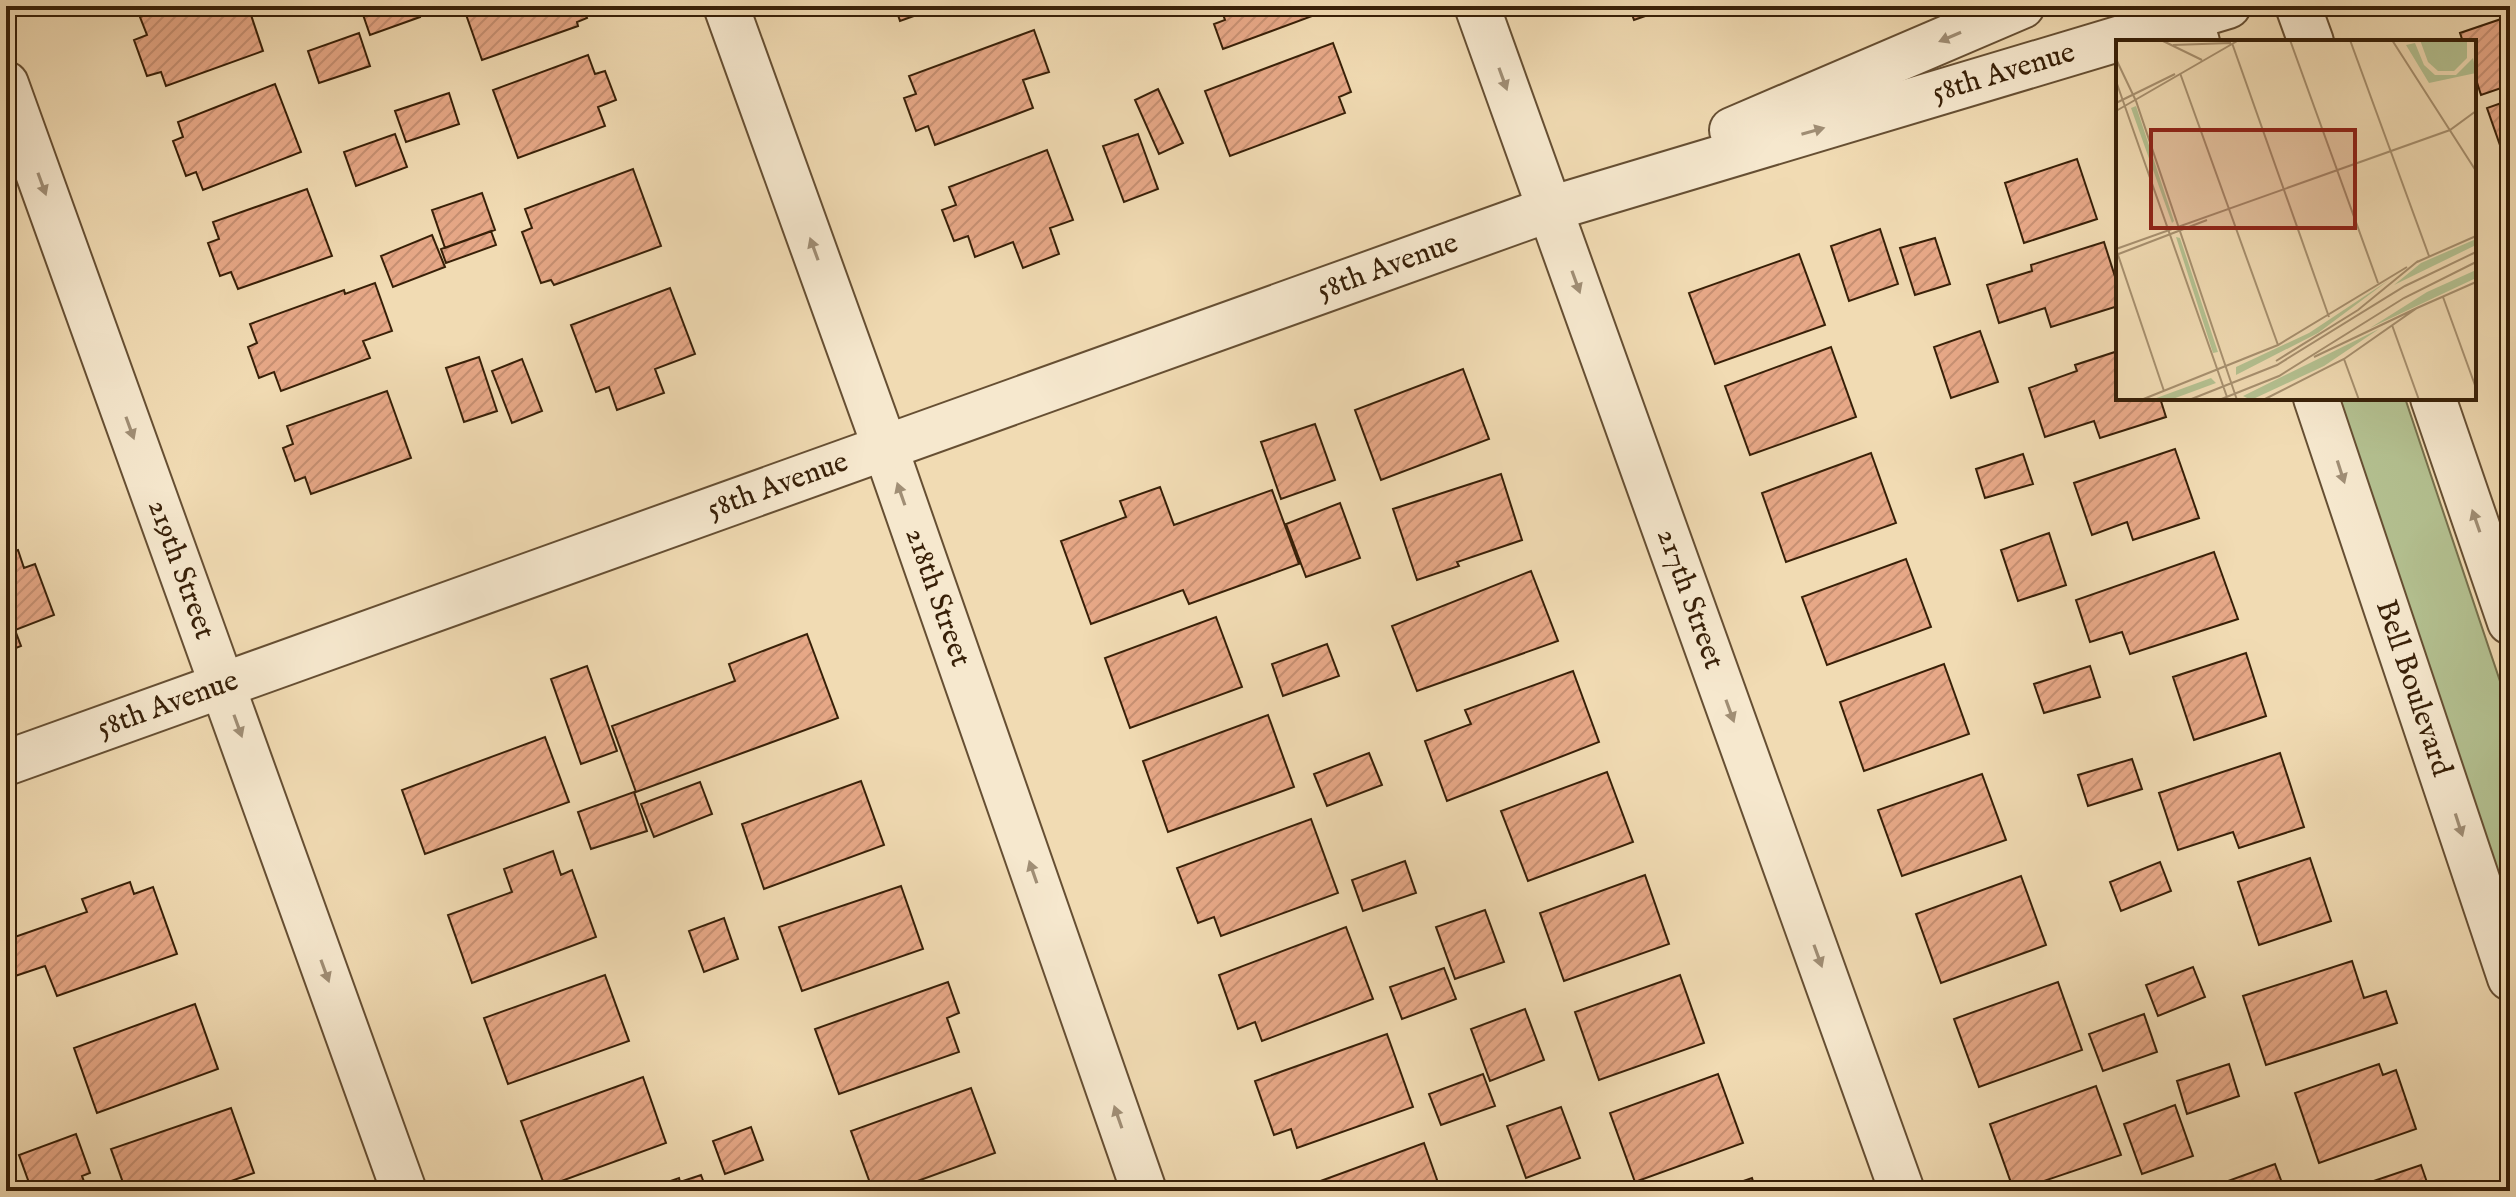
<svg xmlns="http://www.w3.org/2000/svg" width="2516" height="1197" viewBox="0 0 2516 1197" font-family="'IM FELL English',serif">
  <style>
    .green { fill: #b4c191; stroke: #76704c; stroke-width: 2 }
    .building { fill: url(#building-hatch); stroke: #382008; stroke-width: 2 }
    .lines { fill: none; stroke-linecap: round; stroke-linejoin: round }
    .minor-casing { stroke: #664f33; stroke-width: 48 }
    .tertiary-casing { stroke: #664f33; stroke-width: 48 }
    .minor { stroke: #f6e8ce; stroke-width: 44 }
    .tertiary { stroke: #f6e8ce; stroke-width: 44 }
    .oneway { fill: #a08e75 }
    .labels { text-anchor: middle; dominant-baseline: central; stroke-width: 7; stroke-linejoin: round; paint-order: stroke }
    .street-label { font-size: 30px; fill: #382008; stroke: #f6e8ce }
    .inset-road { fill: none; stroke: #a7906f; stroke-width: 2 }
    .view { fill: #8f2418; fill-opacity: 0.15; stroke: #8f2418; stroke-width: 4 }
    .inset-edge { fill: none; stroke: #382008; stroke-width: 4 }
  </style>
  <defs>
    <pattern id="building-hatch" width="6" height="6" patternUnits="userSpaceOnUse" patternTransform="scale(2)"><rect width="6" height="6" fill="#e7a887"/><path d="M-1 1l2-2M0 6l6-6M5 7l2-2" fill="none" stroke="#c79073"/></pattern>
  </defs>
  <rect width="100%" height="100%" fill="#f1dbb3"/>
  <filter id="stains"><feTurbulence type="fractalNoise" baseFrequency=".0025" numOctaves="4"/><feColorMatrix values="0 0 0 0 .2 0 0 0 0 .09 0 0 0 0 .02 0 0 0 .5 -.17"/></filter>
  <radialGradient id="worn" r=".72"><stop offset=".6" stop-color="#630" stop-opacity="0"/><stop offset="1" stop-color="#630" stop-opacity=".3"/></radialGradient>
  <!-- green -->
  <path class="green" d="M2336,398H2405L2510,711V912Z"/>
  <!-- building -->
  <path class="building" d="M171,6H248L263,51L166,86L161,72L147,76L134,40L147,35L140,17Z
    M360,6H417L420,17L370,35Z
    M463,6H582L587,18L577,22L578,26L482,60Z
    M895,6H942L900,21Z
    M1220,6H1312L1315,15L1223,49L1214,24L1225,20Z
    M1629,6H1674L1634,20Z
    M2510,16V85L2481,95L2474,73V42H2463L2460,33Z
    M1034,30L1049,72L1023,80L1033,108L935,145L928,126L916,131L904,98L916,94L909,76Z
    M359,33L370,66L319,83L308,51Z
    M1333,43L1351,92L1339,97L1345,113L1230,156L1205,91Z
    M588,55L595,74L605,71L616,100L598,107L605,126L518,158L493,90Z
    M275,84L301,152L203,190L196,172L186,176L173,141L183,137L178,122Z
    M1158,89L1183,143L1159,154L1135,100Z
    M449,93L459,124L406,142L395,111Z
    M2510,100V167L2508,168L2487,108Z
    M395,134L407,167L356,186L344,152Z
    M1138,134L1158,189L1124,202L1103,146Z
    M1047,150L1073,220L1050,228L1059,254L1023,268L1013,242L975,257L968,236L954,241L942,210L956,205L949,187Z
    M2077,159L2097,219L2024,243L2005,183Z
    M633,169L661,246L554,285L551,280L541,283L522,232L532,228L525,209Z
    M307,189L332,256L238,289L231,272L220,276L208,243L219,239L213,222Z
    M482,193L495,230L445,248L432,210Z
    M1880,229L1898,284L1849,301L1831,246Z
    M491,231L496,245L446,263L441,249Z
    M432,235L445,267L393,287L381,256Z
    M1935,238L1950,284L1915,295L1900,248Z
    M2104,242L2118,286V306L2051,327L2045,308L1999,323L1987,285L2032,271L2031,265Z
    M1799,254L1825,325L1715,364L1689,293Z
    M375,283L392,331L363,341L370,358L281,391L274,372L259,378L248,347L257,343L250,324L344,290L345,294Z
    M670,288L695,354L655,369L664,393L617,410L609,387L596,392L571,325Z
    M1980,331L1998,382L1951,398L1934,347Z
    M1831,347L1856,417L1750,455L1725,386Z
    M2118,351V398H2160L2166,417L2100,438L2094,421L2045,437L2029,388L2077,371L2075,365Z
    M479,357L497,411L464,422L446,368Z
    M522,359L542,411L512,423L492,371Z
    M1463,369L1489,439L1381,480L1355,410Z
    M387,391L411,458L311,494L305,477L295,481L283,448L293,444L287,426Z
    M1315,424L1335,480L1281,499L1261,442Z
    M2175,449L2199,518L2133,540L2127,522L2092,535L2074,483Z
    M1871,453L1896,523L1786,562L1762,493Z
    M2023,454L2033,484L1985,498L1976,469Z
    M1501,474L1522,540L1457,562L1459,566L1417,580L1393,509Z
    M1160,487L1174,525L1272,490L1299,564L1189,604L1183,590L1091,624L1061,541L1126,517L1120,501Z
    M1340,503L1360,558L1306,577L1286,524Z
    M2049,533L2066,585L2018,601L2001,550Z
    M18,550L24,568L35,564L54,615L15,630L21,646L6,652V554Z
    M2214,552L2238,619L2130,654L2122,632L2090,642L2076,600Z
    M1906,559L1931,627L1827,665L1802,597Z
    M1531,571L1558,641L1417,691L1392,626Z
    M1216,617L1242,687L1130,728L1105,658Z
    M807,634L838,718L636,792L612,726L735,681L729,664Z
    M1327,644L1339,676L1283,696L1272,664Z
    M2246,653L2266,716L2194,740L2173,677Z
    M1944,664L1969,734L1864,771L1840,702Z
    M587,666L617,751L581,764L551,679Z
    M2090,666L2100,697L2044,713L2034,684Z
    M1573,671L1599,742L1447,801L1425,741L1471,724L1465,710Z
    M1268,715L1294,787L1168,832L1143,761Z
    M545,737L569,802L425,854L402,790Z
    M1369,753L1382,785L1327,806L1314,774Z
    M2280,753L2304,827L2239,848L2233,832L2178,850L2159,793Z
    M2132,759L2142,789L2088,806L2078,775Z
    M1607,772L1633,842L1528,881L1501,811Z
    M1982,774L2006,840L1902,876L1878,810Z
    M861,781L884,845L764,889L742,824Z
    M700,782L712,814L654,837L641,804Z
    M634,792L647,831L591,849L578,812Z
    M1311,819L1338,893L1221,936L1214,917L1198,923L1177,868Z
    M553,851L561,875L572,870L596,937L472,983L448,915L512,892L504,869Z
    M2310,858L2331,921L2259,945L2238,882Z
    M1405,861L1416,893L1363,911L1352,880Z
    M2160,862L2171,891L2121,911L2110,882Z
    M1645,875L1669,944L1564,981L1540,913Z
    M2021,876L2046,945L1941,983L1916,914Z
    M130,882L134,894L153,887L177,954L57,996L45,966L6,979V940L87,912L82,899Z
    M901,886L923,949L802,991L779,927Z
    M1485,910L1504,962L1455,979L1436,927Z
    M724,918L738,959L704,972L689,931Z
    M1346,927L1373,999L1262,1041L1255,1022L1238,1029L1219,975Z
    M2352,961L2364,998L2386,991L2397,1023L2266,1065L2243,996Z
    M2193,967L2205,997L2158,1016L2146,985Z
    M1444,968L1456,999L1402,1019L1390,987Z
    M605,975L629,1041L508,1084L484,1018Z
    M1680,975L1704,1043L1599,1080L1575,1012Z
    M948,982L959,1013L947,1018L959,1052L839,1094L815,1029Z
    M2058,982L2082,1050L1979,1087L1954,1019Z
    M195,1004L218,1069L97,1113L74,1048Z
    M1525,1009L1544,1060L1490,1081L1471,1029Z
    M2144,1014L2157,1052L2103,1071L2089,1034Z
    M1387,1034L1413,1107L1297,1148L1291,1129L1274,1135L1255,1081Z
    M2229,1064L2239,1096L2187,1114L2177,1081Z
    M2379,1064L2383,1075L2396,1070L2416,1129L2319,1163L2295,1093Z
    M1483,1074L1495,1106L1441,1125L1429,1094Z
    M1718,1074L1743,1143L1635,1182L1610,1113Z
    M643,1077L666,1143L545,1187L521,1121Z
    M2096,1086L2121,1155L2014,1191L1990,1124Z
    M971,1088L995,1153L890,1191H873L851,1131Z
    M2175,1105L2193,1156L2142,1174L2124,1124Z
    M1561,1107L1580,1158L1526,1178L1507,1126Z
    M231,1108L254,1173L203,1191H126L111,1149Z
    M751,1127L763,1160L725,1174L713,1141Z
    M76,1134L90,1173L82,1176L86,1187L74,1191H32L19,1155Z
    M1424,1143L1441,1191H1296V1190Z
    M2275,1164L2285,1191H2216L2214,1186Z
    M2421,1165L2430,1191H2344Z
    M701,1175L707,1191H642L679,1178L680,1182Z
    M1752,1178L1756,1191H1714Z
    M1522,1183L1525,1191H1499Z"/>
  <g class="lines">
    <!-- minor casing -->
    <g class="minor-casing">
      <g id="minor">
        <path id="s1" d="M726,6L885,447L1144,1191"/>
        <path id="s2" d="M1477,6L1902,1191"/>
        <path id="s3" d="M6,84L404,1191"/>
        <path d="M1732,130L2022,6"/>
        <path id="s4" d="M6,763L1550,209L2228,6"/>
      </g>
    </g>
    <!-- tertiary casing -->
    <g class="tertiary-casing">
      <g id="tertiary">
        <path d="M2185,6L2197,42"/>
        <path d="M2298,6L2311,42"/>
        <path id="s5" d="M2316,398L2510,978"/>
        <path d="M2433,398L2510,622"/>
      </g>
    </g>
    <!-- minor -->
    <use href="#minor" class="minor"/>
    <!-- tertiary -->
    <use href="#tertiary" class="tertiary"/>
  </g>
  <!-- one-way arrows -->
  <defs><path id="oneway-solid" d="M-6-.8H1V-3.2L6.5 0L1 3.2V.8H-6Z" transform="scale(2)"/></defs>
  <g class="oneway">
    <use href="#oneway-solid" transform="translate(1950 37) rotate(157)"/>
    <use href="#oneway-solid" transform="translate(1503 79) rotate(70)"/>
    <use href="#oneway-solid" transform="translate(1813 131) rotate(-16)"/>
    <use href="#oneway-solid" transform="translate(42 184) rotate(70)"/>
    <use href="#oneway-solid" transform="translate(814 249) rotate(-110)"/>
    <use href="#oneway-solid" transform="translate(1576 282) rotate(70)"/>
    <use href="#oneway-solid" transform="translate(130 428) rotate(70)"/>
    <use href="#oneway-solid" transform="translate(2341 472) rotate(72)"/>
    <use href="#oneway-solid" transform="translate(901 494) rotate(-109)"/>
    <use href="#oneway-solid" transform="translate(2476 521) rotate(-109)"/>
    <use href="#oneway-solid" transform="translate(1730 711) rotate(70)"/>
    <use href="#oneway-solid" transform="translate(238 726) rotate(70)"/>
    <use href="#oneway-solid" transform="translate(2459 825) rotate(72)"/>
    <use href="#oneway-solid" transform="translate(1033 872) rotate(-109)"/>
    <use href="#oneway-solid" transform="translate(1818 956) rotate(70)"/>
    <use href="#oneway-solid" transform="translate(325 971) rotate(70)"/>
    <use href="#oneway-solid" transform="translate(1118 1117) rotate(-109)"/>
  </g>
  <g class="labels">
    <!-- street labels -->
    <g class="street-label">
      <text stroke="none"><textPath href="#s4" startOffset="2114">58th Avenue</textPath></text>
      <text stroke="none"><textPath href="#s4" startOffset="1468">58th Avenue</textPath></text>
      <text stroke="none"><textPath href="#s4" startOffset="820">58th Avenue</textPath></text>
      <text stroke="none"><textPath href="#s3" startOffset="516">219th Street</textPath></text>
      <text stroke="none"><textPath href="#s1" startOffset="628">218th Street</textPath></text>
      <text stroke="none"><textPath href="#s2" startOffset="630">217th Street</textPath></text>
      <text stroke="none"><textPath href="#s5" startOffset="306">Bell Boulevard</textPath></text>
      <text stroke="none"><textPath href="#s4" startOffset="172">58th Avenue</textPath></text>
    </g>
  </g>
  <!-- overview -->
  <g transform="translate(2116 40)">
    <rect width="360" height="360" fill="#f1dbb3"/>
    <path d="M304,0H351V18L338,31H322L312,22ZM299,3L308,25L319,35H340L357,18L360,33L313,43L290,5ZM20,66L58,181L56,183L15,68ZM60,197L64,198L102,312L97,313ZM360,199V205L278,245L305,223ZM360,230V238L254,288L311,252ZM273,240L202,293L120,335V327L193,293ZM263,289L208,326L135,360L127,356ZM95,338L100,343L54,360H35Z" fill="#b4c191"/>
    <path class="inset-road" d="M45,0L86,20M174,0L262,243M234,0L313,216M276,0L360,131M116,3L213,277M57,5L115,3M0,19L20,61L121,360M64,33L162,305M0,41L111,357M0,63L59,34M0,71L123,0M0,209L334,90L360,71M0,209L48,351M0,215L91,180M301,222L360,196M327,257L360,348M276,285L303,360M198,317L301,268M228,319L243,360M160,321L242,270L302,221M25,360L162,305L291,227M73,360L161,325L289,246L360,212M103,360L163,336L288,258L360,222M147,360L228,319L301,268L360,242"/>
    <path class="view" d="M35,90H239V188H35Z"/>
    <rect width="360" height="360" class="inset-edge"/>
  </g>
  <!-- margin -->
  <rect width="2516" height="1197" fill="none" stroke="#f1dbb3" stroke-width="32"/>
  <rect x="8" y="8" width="2500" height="1181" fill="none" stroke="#382008" stroke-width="4"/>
  <rect x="16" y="16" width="2484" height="1165" fill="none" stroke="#382008" stroke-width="2"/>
  <rect width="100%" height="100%" filter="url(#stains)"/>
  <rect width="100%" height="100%" fill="url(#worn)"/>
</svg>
